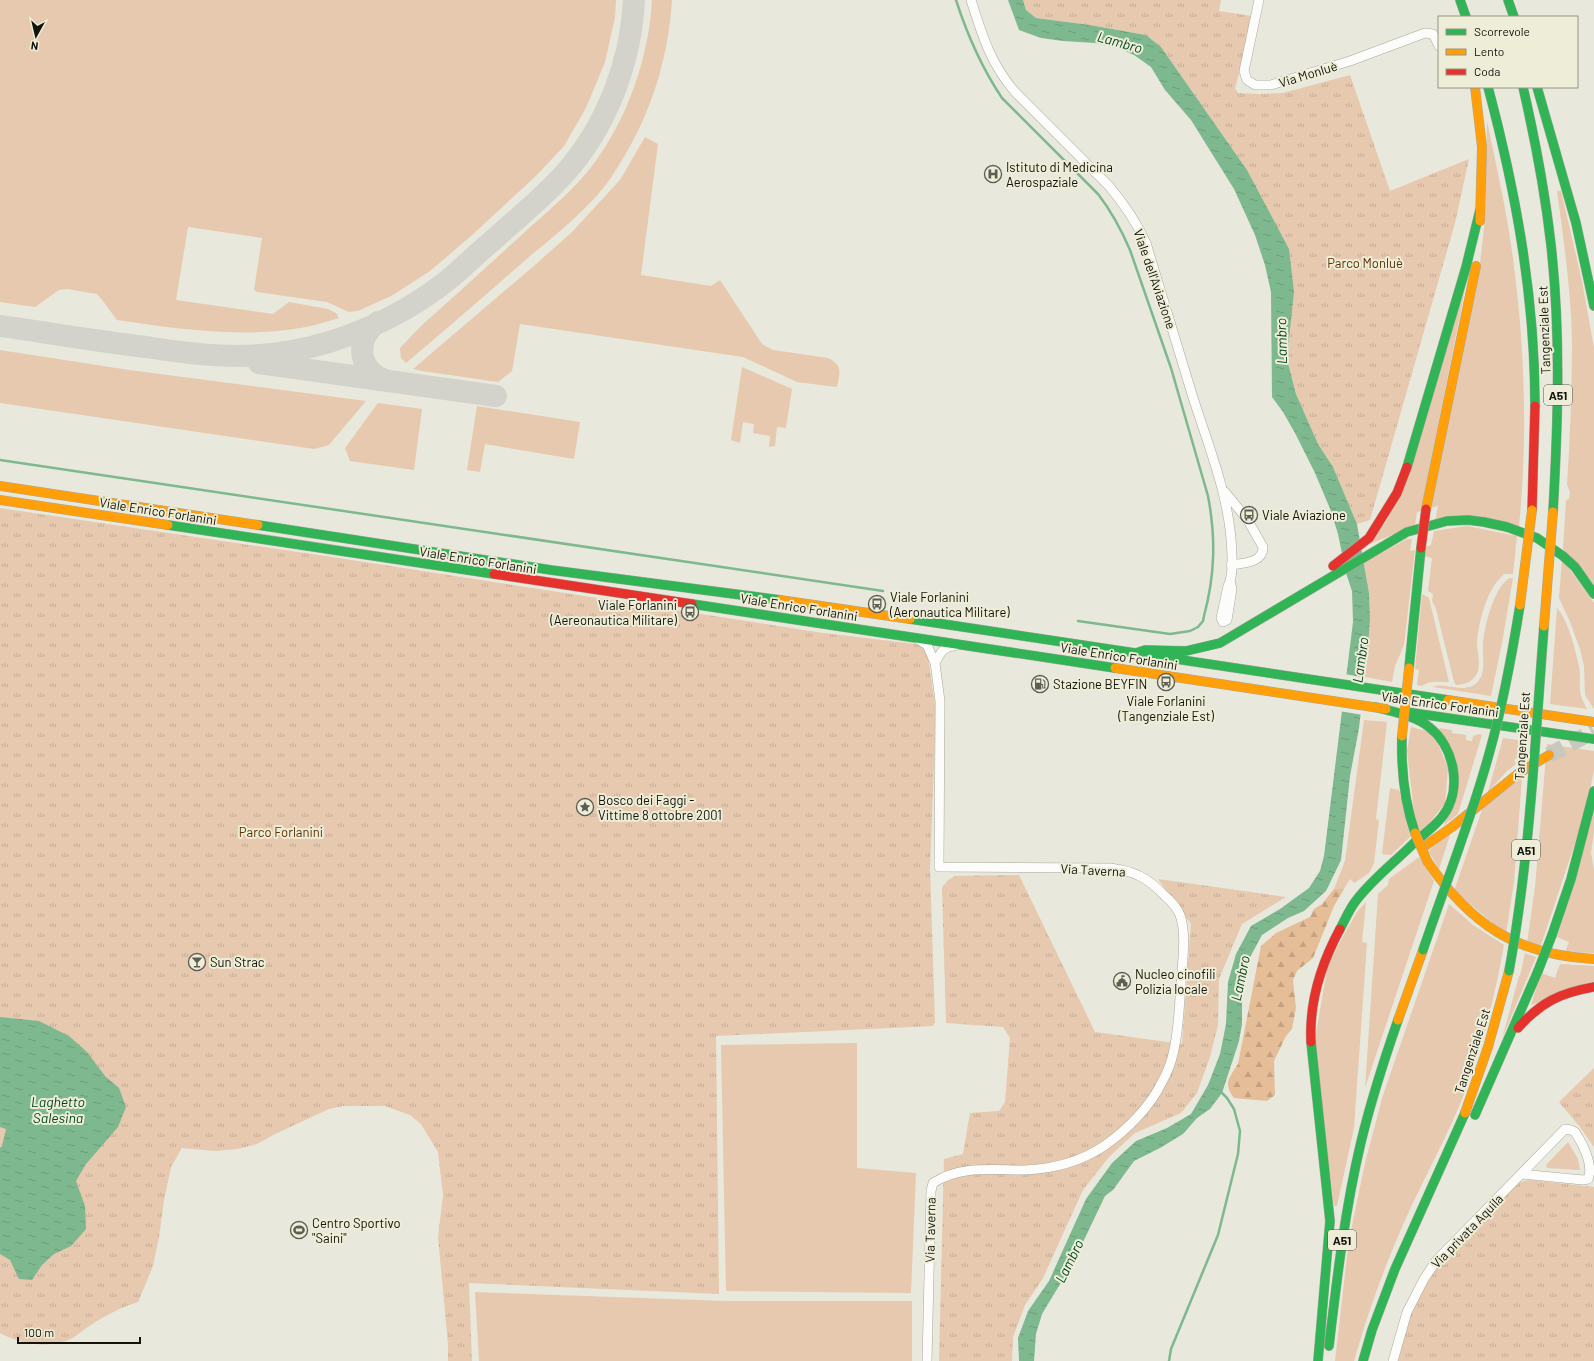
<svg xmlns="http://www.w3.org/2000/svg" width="1594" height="1361" viewBox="0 0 1594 1361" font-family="Barlow,sans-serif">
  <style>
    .grass { fill: #e6c9ae }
    .forest { fill: url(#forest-firs) }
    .park { fill: url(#park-tufts) }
    .water { fill: url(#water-ripples) }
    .pier { fill: #e9e8dc }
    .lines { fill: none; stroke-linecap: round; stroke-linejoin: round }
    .stream { stroke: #7db88e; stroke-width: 2.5 }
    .taxiway { stroke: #d3d2cb; stroke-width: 22 }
    .highway-tunnel { stroke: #c9c8bd; stroke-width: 16; stroke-dasharray: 16 8; stroke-linecap: butt }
    .street-casing { stroke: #a9a89f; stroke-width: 10 }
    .fast-casing { stroke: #a9a89f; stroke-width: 10 }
    .slow-casing { stroke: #a9a89f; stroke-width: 10 }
    .jam-casing { stroke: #a9a89f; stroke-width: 10 }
    .street { stroke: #fcfcfa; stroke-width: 9 }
    .fast { stroke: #30b455; stroke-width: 9 }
    .slow { stroke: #ff9f0a; stroke-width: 9 }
    .jam { stroke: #e5322d; stroke-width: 9 }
    .fast-bridge-casing { stroke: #a9a89f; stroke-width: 10; stroke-linecap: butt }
    .slow-bridge-casing { stroke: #a9a89f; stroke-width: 10; stroke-linecap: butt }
    .jam-bridge-casing { stroke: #a9a89f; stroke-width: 10; stroke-linecap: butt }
    .fast-bridge { stroke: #30b455; stroke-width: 9 }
    .slow-bridge { stroke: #ff9f0a; stroke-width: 9 }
    .jam-bridge { stroke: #e5322d; stroke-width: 9 }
    .labels { text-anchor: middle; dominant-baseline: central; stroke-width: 4; stroke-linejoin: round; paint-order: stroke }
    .shield { fill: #eeedd7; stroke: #555448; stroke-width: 1 }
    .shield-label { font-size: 12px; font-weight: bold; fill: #13120b }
    .street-label { font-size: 13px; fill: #13120b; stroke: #eeedd7 }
    .poi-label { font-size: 13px; fill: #13120b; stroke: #eeedd7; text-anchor: start }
    .park-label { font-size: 13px; fill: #5f3100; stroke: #eeedd7 }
    .water-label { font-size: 14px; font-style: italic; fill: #034724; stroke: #eeedd7 }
  </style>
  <defs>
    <pattern id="forest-firs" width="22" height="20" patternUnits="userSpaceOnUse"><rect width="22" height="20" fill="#e5bd97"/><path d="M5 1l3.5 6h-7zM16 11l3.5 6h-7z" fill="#c4a181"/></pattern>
    <pattern id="park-tufts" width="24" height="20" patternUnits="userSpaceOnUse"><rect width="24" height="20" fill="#e6c9ae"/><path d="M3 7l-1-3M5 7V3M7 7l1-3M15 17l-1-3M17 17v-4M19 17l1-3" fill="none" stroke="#c4ac94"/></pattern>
    <pattern id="water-ripples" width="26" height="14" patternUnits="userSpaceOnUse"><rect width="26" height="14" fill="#7db88e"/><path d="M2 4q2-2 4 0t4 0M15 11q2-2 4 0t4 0" fill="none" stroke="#6b9d79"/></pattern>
  </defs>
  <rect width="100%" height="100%" fill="#e9e8dc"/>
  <!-- grass -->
  <path class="grass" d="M0,0H616L615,17L605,62L586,108L564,146L538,174L471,236L430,271L393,295L358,311L349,312L327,302L257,292L254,290L262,238L188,227L176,300L273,314L289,302L328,309L336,313L339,318C326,322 313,326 300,328C238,338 178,329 117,320L103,301L97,294L67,289L59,290L35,307L0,302Z
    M652,0H672C668,64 648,122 612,176C593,205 557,234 530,256C489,292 448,328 406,363L401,358L400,348L421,326C457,294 492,262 527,230C549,210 574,190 592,166C627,120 649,58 652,0Z
    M1487,121C1494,156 1502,190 1508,225C1524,324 1529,426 1519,526L1435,522L1438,506L1430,508L1480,264L1485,219Z
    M645,137L658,144L641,275L711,286L720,280L762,344L773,350L828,358C843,365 840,373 837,387L797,382L743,357L520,324L512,371L498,382L422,371L413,369L535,265L572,232L620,180Z
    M1557,191H1561L1582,281L1594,348V584L1563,549L1566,500L1569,499L1570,492L1567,485C1570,438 1572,390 1572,342C1571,292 1564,241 1557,191Z
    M1465,290L1421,511L1417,512L1415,525L1368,545L1386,521Z
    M0,350L129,370L366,401L329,445L314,449L0,403Z
    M742,367L792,389L786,428L777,427L775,446L769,447L770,436L753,433L754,424L743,422L740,443L731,440Z
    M378,403L422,409L414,470L350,461L345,448Z
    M477,406L580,422L574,459L485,444L480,472L467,470Z
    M1467,526L1517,536L1513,574H1504C1501,577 1498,580 1496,583C1485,597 1477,629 1477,646C1478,653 1480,663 1478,671C1475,680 1466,685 1456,685L1454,682L1436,609L1432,601L1433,594L1428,591L1432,558L1424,556L1425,547L1431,545L1434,531Z
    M1407,539H1412L1410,551L1415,550L1404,645L1395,666L1392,682L1365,677L1370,619L1369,593L1364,563Z
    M1562,559L1594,603V709L1585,695L1584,666L1580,649L1570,622L1559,598Z
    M1510,578H1513L1502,643L1491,696L1433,687C1446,682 1458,692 1472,686C1488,678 1482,659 1483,644C1484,627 1494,586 1510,578Z
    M1422,594L1429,598L1449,682C1440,682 1430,680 1422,686L1417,685L1419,670L1415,669Z
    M1557,608C1568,620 1576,651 1579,667C1581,674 1579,681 1580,689C1580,696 1584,703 1587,709L1550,704Z
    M1364,720L1387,722L1376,819L1379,820L1374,863L1369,873L1354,883L1350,879L1344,889H1334L1345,861Z
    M1411,727L1427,731L1438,744L1448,768L1445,803L1421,834L1415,820L1407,751Z
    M1439,728L1452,730V733L1466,735V740L1472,741L1473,736L1479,734L1482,735L1458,814L1444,825L1456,793Z
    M1503,738L1525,741L1524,758L1522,759L1520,756L1514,760L1516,764L1507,771L1488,792Z
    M1547,744L1594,751V770L1586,810L1540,948L1527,943L1535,887Z
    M1522,778L1514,882L1506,934L1454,891L1483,807Z
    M1390,788L1399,790L1410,837L1391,855L1382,854Z
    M1594,809V832L1591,853L1594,870V953L1565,952L1569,942L1557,937Z
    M1451,832L1439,869L1428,851Z
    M1419,857L1434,881L1365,1088L1378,894L1388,885L1389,879Z
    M1366,902L1362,942L1367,943L1354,1128L1337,1206H1334L1314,1045L1328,963L1357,912Z
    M1449,904L1473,925L1504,945C1495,995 1483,1044 1465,1092C1448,1135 1425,1176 1406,1218C1385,1265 1368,1312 1354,1361H1335L1349,1240L1365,1163L1383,1095Z
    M1525,953L1536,957L1502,1039L1519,976H1520Z
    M1560,964L1594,966V983L1531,1005L1541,973L1555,978Z
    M857,1043V1168L916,1173L911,1293L726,1291L721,1045Z
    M1568,1142L1578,1159L1580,1170L1547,1168L1546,1165Z
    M475,1292L726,1301H912V1361H479Z"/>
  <!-- forest -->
  <path class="forest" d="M1334,889H1344L1334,906L1313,958L1297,971L1293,980L1296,1008L1292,1029L1286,1036L1274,1061L1275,1095L1267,1101L1234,1098C1223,1083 1229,1078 1238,1064L1261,946L1276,933L1310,917L1314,909L1322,904Z"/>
  <!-- park -->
  <path class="park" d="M1023,0H1221L1219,11L1252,16L1236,85L1235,88L1238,93L1259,94L1283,93L1350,75L1390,191L1469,159L1455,223L1370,520L1357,524L1333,467L1318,444L1296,394L1288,362L1289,338L1269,212L1247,170L1161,47L1146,35L1090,25L1036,18L1026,10Z
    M0,508L358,561L823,633L916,644L924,648L928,657L936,711L930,868L935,1022L933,1026L716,1036L719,1294L469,1283L472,1361H448V1344L438,1237L443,1195L438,1152L421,1124L410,1115L385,1106H343L329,1109L275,1134L257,1144L237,1149L215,1151L182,1148L171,1167L164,1200L159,1237L153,1266L138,1302C122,1307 106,1315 91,1325C84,1329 78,1335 71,1339C49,1349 20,1344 0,1333Z
    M1019,875L1095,1032L1182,1044L1191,924L1158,879L1286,897L1242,924L1219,979L1218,1025L1210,1057L1197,1093L1181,1113L1135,1133L1109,1157L1083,1190L1043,1278L1025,1305L1013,1337L1012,1361H939L944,1159L963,1154L970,1113L999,1111L1005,1102L1010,1038L1003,1027L946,1023L942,888L948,880L955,876Z
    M1594,1068V1147L1580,1127L1559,1102Z
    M1530,1180L1594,1187V1361H1397L1410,1315L1429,1279L1447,1255L1519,1183L1524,1181Z"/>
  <!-- water -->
  <path class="water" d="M1008,0H1023L1026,10L1036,18L1090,25L1146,35L1161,47L1247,170L1289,249L1294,292L1289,338L1288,363L1296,394L1318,444L1333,467L1357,524L1369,593L1370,619L1367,659L1359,728L1350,776L1341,860L1326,891L1304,911L1288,918L1262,935L1248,961L1242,1002V1024L1239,1041L1222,1093L1210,1109L1197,1118L1183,1134L1160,1148L1134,1161L1113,1190L1105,1196L1074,1261L1042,1314L1036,1334L1034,1361H1019L1018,1338L1028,1311L1049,1281L1086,1199L1112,1163L1136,1141L1167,1128L1191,1114L1208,1085L1220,1054L1226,1024L1228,982L1236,954L1251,926L1280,909L1309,888L1320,871L1324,856L1353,622L1352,591L1346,573L1338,534L1331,511L1315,473L1295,433L1283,412L1272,397L1271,292L1265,265L1255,235L1234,189L1191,120L1165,90L1151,67L1134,55L1117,48L1095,43L1063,41L1041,38L1019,30Z
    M0,1017L39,1021L69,1036L87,1052L105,1076L119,1088L126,1107L118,1127L86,1164L76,1181L85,1206L86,1229L71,1246L54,1254L42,1265L32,1280L19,1279L10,1260L0,1254V1148L2,1146L6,1129L0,1127Z"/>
  <!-- pier -->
  <path class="pier" d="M1345,674L1367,678L1363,715L1339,711Z"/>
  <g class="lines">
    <!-- stream -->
    <path class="stream" d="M956,0C967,34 982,68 1002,98L1098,194C1112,212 1121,229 1130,250L1171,368L1208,496C1216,538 1215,575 1204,616L1203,621L1198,627L1190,631L1170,634L1078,621
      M0,460L883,591
      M1169,1361L1171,1349L1218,1235L1238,1154L1240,1131L1234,1109L1227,1098L1220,1091"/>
    <!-- taxiway -->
    <path class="taxiway" d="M378,322C355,339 357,369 385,380
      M0,326C49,333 97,341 146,347C184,353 222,358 260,355C327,350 395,322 448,280C463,268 476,254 491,242C516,219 543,198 566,172C607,125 631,62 634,0
      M259,363L496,396"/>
    <!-- highway-tunnel -->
    <path class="highway-tunnel" d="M1549,755L1594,731"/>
    <!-- street casing -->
    <g class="street-casing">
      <path id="street" d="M971,0C982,35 991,65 1016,93L1109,186C1124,204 1136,221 1146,243C1161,292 1176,342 1191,391C1208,446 1231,498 1232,556C1232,566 1233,577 1228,586L1221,618L1223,622L1227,620L1232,589L1230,581
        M1259,0L1244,71L1247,80L1255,85H1271L1350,61L1425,33L1433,34L1439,46
        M1225,492L1247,519L1263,547C1263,563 1244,563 1231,565
        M919,640L927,645L935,663L940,701L939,867L1110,868C1135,871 1148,878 1165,896C1171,901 1177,908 1180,915C1187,934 1182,965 1181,985C1179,1007 1179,1031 1173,1054C1171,1063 1167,1073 1162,1082C1150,1107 1127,1130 1104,1146C1080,1162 1053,1169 1024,1170C993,1170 961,1165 933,1183L931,1191L927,1361
        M935,663C940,654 943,646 955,646
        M1393,1361L1407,1312L1424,1279L1436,1261L1565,1129L1571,1130L1575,1132C1583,1144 1594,1166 1588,1179L1583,1180L1522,1174"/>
    </g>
    <!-- fast casing -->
    <g class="fast-casing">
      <path id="fast" d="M1460,0L1466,17
        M1508,0L1514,17
        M1488,87C1516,192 1535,297 1535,406
        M1523,87C1535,139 1545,192 1551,245C1561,334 1558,423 1553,512
        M1537,87L1576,223L1594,306
        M1407,467L1466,267L1480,210
        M168,525L494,574
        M258,525L551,570L780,600
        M692,604L1115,668
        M910,619L1448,700
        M1136,653L1145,650L1186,651L1220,643L1407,532L1447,521L1468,520L1484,522L1507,527L1537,538L1563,556L1575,567L1594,594
        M1409,668L1421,548
        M1406,712L1594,739
        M1402,736C1401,769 1404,801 1415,833
        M1340,929C1345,920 1349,910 1355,902C1371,880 1395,862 1415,842C1424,834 1434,827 1442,817C1463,791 1455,747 1429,727C1414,715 1393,712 1375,707
        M1552,935L1571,879L1594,791
        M1311,1042L1330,1221L1318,1361
        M1475,1115L1538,971
        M1329,1346C1337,1278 1345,1209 1361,1142C1371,1101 1384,1060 1398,1020
        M1363,1361L1372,1330L1395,1269L1465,1113"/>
    </g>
    <!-- slow casing -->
    <g class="slow-casing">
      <path id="slow" d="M1475,87L1482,147L1480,221
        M0,486L258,525
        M0,500L168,525
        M1426,509L1476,266
        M780,600L910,619
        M1115,668L1386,709
        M1448,700L1594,722
        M1422,848L1452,827L1519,773L1549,755
        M1427,861C1470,924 1516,955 1594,959
        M1398,1020L1423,950
        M1465,1113L1488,1047L1509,971"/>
    </g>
    <!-- jam casing -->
    <g class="jam-casing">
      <path id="jam" d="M1532,510L1535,406
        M1333,566L1369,538L1397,493L1407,467
        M494,574L692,604
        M1518,1028C1541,1002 1560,993 1594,987
        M1311,1042C1309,1002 1321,964 1340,929"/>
    </g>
    <!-- street -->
    <use href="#street" class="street"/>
    <!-- fast -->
    <use href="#fast" class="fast"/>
    <!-- slow -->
    <use href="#slow" class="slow"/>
    <!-- jam -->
    <use href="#jam" class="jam"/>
    <!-- fast-bridge casing -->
    <g class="fast-bridge-casing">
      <path id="fast-bridge" d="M1423,950C1445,885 1471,820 1489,754C1503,705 1512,655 1520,605
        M1509,971C1530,857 1535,741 1544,626
        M1538,971L1552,935"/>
    </g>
    <!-- slow-bridge casing -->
    <g class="slow-bridge-casing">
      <path id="slow-bridge" d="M1520,605L1532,510
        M1544,626L1553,512
        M1402,736L1409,668
        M1415,833L1427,861"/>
    </g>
    <!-- jam-bridge casing -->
    <g class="jam-bridge-casing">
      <path id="jam-bridge" d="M1421,548L1426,509"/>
    </g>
    <!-- fast-bridge -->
    <use href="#fast-bridge" class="fast-bridge"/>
    <!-- slow-bridge -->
    <use href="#slow-bridge" class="slow-bridge"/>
    <!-- jam-bridge -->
    <use href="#jam-bridge" class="jam-bridge"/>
  </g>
  <!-- icons -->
  <defs>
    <g id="hospital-ring" transform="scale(0.9)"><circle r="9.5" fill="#eeedd7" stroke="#5e5d54" stroke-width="1.5"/><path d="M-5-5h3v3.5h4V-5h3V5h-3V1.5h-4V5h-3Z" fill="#5e5d54"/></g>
    <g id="bus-ring" transform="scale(0.9)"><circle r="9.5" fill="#eeedd7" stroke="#5e5d54" stroke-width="1.5"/><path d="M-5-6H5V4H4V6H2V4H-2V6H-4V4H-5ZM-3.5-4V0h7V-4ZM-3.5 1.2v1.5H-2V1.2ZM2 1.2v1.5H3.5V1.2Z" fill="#5e5d54"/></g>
    <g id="fuel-ring" transform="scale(0.9)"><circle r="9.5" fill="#eeedd7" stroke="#5e5d54" stroke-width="1.5"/><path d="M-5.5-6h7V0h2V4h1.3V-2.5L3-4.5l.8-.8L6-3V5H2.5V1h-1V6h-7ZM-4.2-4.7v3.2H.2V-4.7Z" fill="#5e5d54"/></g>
    <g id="sight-ring" transform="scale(0.9)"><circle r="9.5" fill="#eeedd7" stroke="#5e5d54" stroke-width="1.5"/><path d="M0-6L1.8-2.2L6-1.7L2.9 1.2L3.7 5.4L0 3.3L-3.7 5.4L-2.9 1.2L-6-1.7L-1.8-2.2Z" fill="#5e5d54"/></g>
    <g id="bar-ring" transform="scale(0.9)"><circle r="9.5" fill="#eeedd7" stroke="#5e5d54" stroke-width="1.5"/><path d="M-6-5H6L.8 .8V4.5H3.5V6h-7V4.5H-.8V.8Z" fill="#5e5d54"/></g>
    <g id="civic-ring" transform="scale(0.9)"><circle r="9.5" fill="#eeedd7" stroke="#5e5d54" stroke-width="1.5"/><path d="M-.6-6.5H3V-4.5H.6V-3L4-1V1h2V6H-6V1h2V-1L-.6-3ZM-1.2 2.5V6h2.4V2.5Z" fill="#5e5d54"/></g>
    <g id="stadium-ring" transform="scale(0.9)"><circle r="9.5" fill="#eeedd7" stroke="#5e5d54" stroke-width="1.5"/><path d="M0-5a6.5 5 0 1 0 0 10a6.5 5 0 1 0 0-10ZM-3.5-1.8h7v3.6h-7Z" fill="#5e5d54"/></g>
  </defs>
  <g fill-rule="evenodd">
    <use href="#hospital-ring" x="993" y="174"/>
    <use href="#bus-ring" x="1249" y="515"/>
    <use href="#bus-ring" x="877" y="604"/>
    <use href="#bus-ring" x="690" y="612"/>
    <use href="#bus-ring" x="1166" y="682"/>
    <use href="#fuel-ring" x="1040" y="684"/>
    <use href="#sight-ring" x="585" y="807"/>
    <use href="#bar-ring" x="197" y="962"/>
    <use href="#civic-ring" x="1122" y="981"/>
    <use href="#stadium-ring" x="299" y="1230"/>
  </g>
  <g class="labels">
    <!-- shield labels -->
    <g class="shield">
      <rect x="1544" y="385" width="28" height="20" rx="3"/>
      <rect x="1512" y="840" width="28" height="20" rx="3"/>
      <rect x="1328" y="1230" width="28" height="20" rx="3"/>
    </g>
    <g class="shield-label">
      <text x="1558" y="395">A51</text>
      <text x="1526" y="850">A51</text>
      <text x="1342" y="1240">A51</text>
    </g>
    <!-- street labels -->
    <g class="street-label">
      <text transform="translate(1308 74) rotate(-17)">Via Monluè</text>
      <text transform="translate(1155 279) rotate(71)">Viale dell'Aviazione</text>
      <text transform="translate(1544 330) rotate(-92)">Tangenziale Est</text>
      <text transform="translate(158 511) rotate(9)">Viale Enrico Forlanini</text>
      <text transform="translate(478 560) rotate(9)">Viale Enrico Forlanini</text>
      <text transform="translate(799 607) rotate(9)">Viale Enrico Forlanini</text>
      <text transform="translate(1119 656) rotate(9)">Viale Enrico Forlanini</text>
      <text transform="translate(1440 704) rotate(8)">Viale Enrico Forlanini</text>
      <text transform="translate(1522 736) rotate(-86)">Tangenziale Est</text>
      <text transform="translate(1093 870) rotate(3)">Via Taverna</text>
      <text transform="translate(1472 1051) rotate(-72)">Tangenziale Est</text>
      <text transform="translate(930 1230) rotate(-89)">Via Taverna</text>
      <text transform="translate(1467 1231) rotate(-46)">Via privata Aquila</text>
    </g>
    <!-- poi labels -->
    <g class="poi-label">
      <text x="1006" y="167">Istituto di Medicina<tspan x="1006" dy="15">Aerospaziale</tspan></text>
      <text x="1262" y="515">Viale Aviazione</text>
      <text x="890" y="597">Viale Forlanini<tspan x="890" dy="15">(Aeronautica Militare)</tspan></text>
      <text x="677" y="605" text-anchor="end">Viale Forlanini<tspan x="677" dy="15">(Aereonautica Militare)</tspan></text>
      <text x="1053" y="684">Stazione BEYFIN</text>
      <text x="1166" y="701" text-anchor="middle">Viale Forlanini<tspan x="1166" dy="15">(Tangenziale Est)</tspan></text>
      <text x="598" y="800">Bosco dei Faggi -<tspan x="598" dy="15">Vittime 8 ottobre 2001</tspan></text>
      <text x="210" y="962">Sun Strac</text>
      <text x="1135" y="974">Nucleo cinofili<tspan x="1135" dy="15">Polizia locale</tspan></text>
      <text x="312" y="1223">Centro Sportivo<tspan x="312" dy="15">"Saini"</tspan></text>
    </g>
    <!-- park labels -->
    <g class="park-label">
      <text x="1365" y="263">Parco Monluè</text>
      <text x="281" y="832">Parco Forlanini</text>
    </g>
    <!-- water labels -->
    <g class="water-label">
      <text transform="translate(1120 42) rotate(16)">Lambro</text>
      <text transform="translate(1281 341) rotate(-91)">Lambro</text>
      <text transform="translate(1360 660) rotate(-82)">Lambro</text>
      <text transform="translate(1240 978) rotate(-78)">Lambro</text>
      <text x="58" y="1101">Laghetto<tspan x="58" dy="16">Salesina</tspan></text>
      <text transform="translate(1069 1261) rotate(-64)">Lambro</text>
    </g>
  </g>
  <!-- legend -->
  <rect x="1438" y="16" width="140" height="72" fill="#eeedd7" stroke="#969585"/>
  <rect x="1446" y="29" width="20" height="6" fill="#30b455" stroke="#969585"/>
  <text x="1474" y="36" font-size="12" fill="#13120b">Scorrevole</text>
  <rect x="1446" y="49" width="20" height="6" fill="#ff9f0a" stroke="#969585"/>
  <text x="1474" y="56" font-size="12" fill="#13120b">Lento</text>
  <rect x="1446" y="69" width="20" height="6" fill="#e5322d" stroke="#969585"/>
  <text x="1474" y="76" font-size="12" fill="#13120b">Coda</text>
  <!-- north arrow -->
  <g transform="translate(36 36) rotate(188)" stroke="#eeedd7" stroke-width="3" paint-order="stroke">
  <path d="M0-3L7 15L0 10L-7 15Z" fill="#13120b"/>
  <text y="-6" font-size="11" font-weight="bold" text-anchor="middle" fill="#13120b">N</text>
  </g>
  <!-- scale -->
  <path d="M18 1337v6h122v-6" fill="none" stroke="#13120b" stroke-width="2"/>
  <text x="24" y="1337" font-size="12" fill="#13120b" stroke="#eeedd7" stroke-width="3" paint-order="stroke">100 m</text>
</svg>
